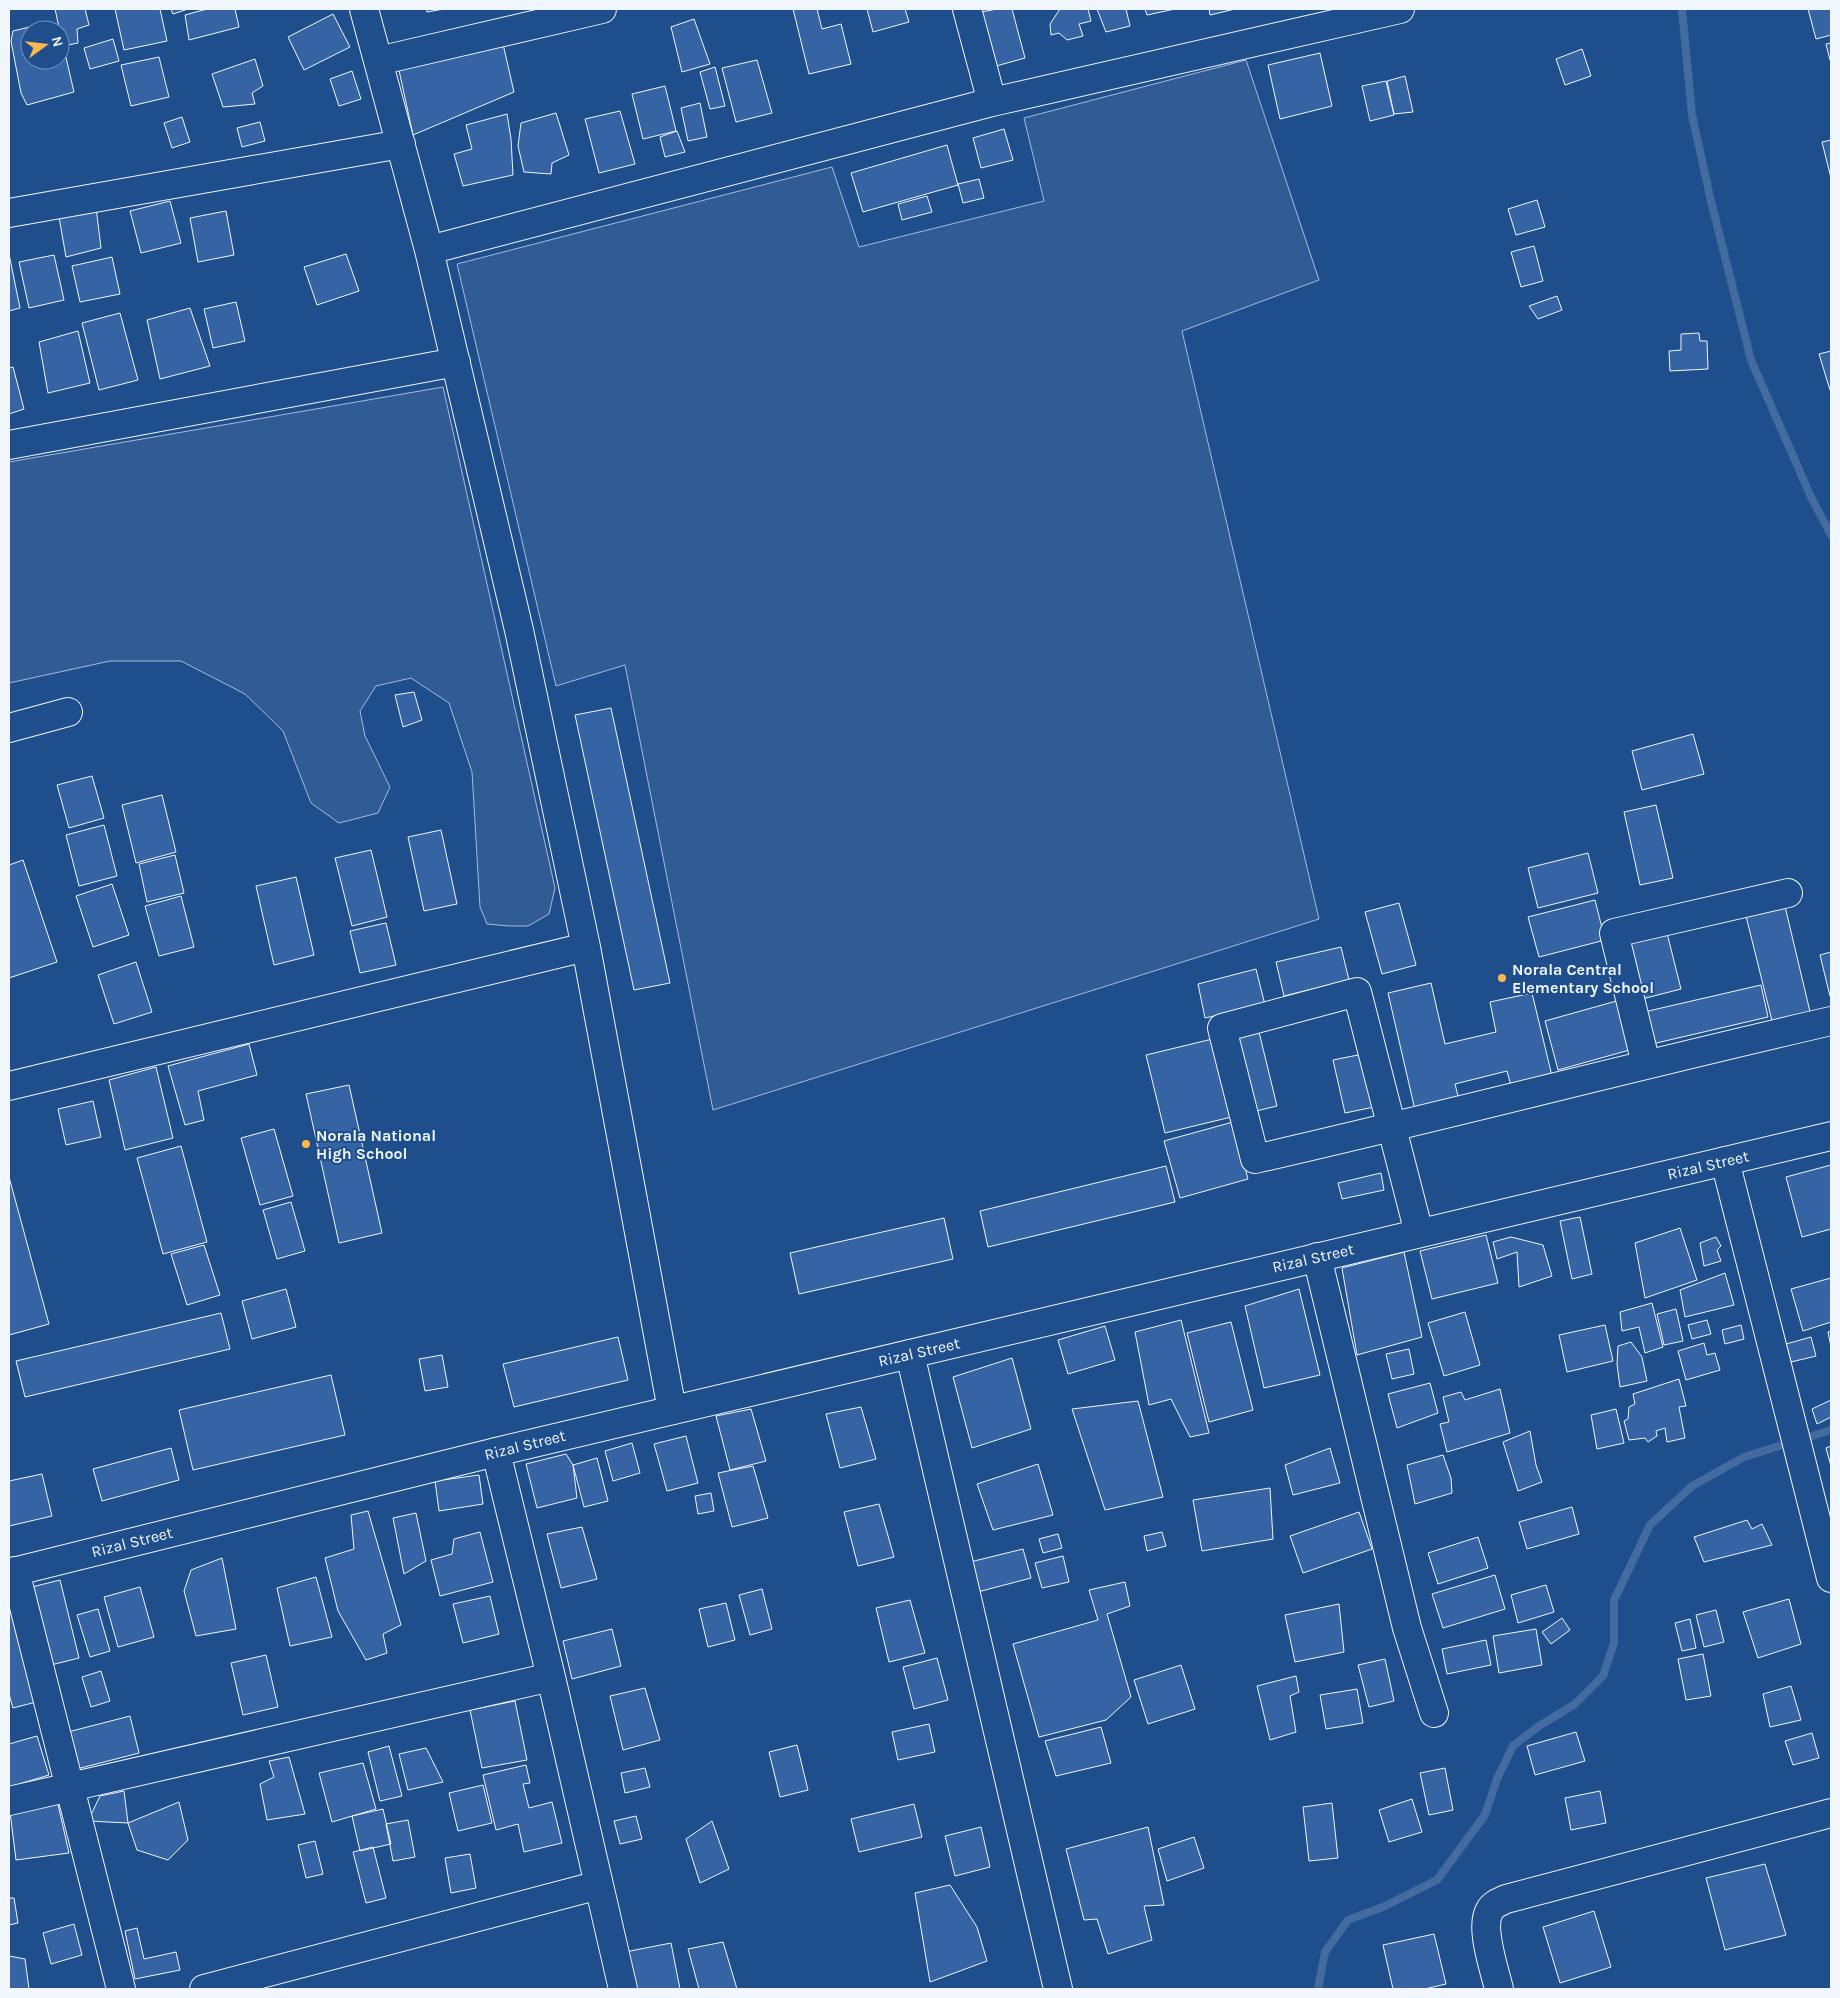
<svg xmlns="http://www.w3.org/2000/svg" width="1840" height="1998" viewBox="0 0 1840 1998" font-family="Karla,sans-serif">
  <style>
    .built { fill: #305b95; stroke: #a8bbd7 }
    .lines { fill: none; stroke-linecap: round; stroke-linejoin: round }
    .stream { stroke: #446ba0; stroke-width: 8 }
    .building { fill: #3563a3; stroke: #f2f6ff }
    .minor-casing { stroke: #f2f6ff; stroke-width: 30 }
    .major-casing { stroke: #f2f6ff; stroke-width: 30 }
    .minor { stroke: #1f4e8c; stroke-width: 28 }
    .major { stroke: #1f4e8c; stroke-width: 28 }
    .poi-dot { fill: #ffb74d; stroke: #1f4e8c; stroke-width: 2 }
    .labels { text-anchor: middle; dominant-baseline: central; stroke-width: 4; stroke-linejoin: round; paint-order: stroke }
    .poi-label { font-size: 16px; font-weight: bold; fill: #f2f6ff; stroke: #1f4e8c; text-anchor: start }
    .street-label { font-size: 16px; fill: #f2f6ff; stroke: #1f4e8c }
  </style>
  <rect width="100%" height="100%" fill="#1f4e8c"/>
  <!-- built -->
  <path class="built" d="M1246,60L1319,280L1182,331L1319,919L713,1110L625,665L556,686L457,264L832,167L859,247L1044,201L1024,118Z
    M443,387L555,888L549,914L528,926H509L487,924L480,907L472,772L449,703L411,678L376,686L360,711L365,736L390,787L378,813L339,823L311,803L283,731L245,694L181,661H110L9,683V462Z"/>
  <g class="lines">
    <!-- stream -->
    <path class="stream" d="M1682,9L1692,115L1711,201L1751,360L1811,497L1831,535
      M1809,1437L1831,1430
      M1318,1989L1325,1952L1348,1920L1383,1907L1437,1880L1485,1815L1497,1779L1513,1746L1539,1726L1575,1704L1603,1676L1614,1643V1600L1650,1525L1692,1486L1744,1457L1779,1446"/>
  </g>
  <!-- building -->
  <path class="building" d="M55,9H85L89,25L77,29L78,43L63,46Z
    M115,9H160L167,41L124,50Z
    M171,9H188L173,14Z
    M207,9H235L239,27L189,40L185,15Z
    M426,9H444L427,12Z
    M793,9H817L822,29L841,24L851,64L809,74Z
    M867,9H905L909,22L873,32Z
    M997,9H1012L1025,58L989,68L976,13Z
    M1060,9H1088L1091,21L1079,24L1083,36L1067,40L1059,33L1051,35L1050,24Z
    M1097,9H1126L1130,26L1106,32Z
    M1145,9H1175L1147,15Z
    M1209,9H1235L1210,15Z
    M1808,9H1831V35L1816,39Z
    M333,14L350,47L304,70L288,37Z
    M694,19L710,64L682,72L671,27Z
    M34,26L35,30H30V60H60L61,36L74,92L27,105L21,93L11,41L13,31Z
    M113,39L119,61L90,69L84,48Z
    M1831,43V60H1830L1826,44Z
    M503,44L514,92L413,135L397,61Z
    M1582,49L1591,76L1565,85L1556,59Z
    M1320,53L1332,106L1280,119L1268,65Z
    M159,57L169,97L131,106L121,65Z
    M255,59L263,86L252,93L255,104L223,107L212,74Z
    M757,60L772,113L736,122L722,68Z
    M715,67L725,106L710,109L700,72Z
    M352,71L361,99L339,106L330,79Z
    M1405,76L1413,112L1394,114L1387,81Z
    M1386,81L1394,115L1370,121L1362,86Z
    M665,86L676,131L643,139L632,94Z
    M700,103L707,137L688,141L681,108Z
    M620,111L635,164L599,173L585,119Z
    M556,113L569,155L552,163L551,174L524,172L518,146L521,123Z
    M507,114L511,139L513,175L463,186L454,154L472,149L466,125Z
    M182,117L190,142L172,148L164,123Z
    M260,122L265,141L242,147L237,128Z
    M1004,129L1013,160L981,168L973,138Z
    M677,131L685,152L665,157L660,137Z
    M1831,140V178L1822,142Z
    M947,145L958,185L863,212L851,173Z
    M979,179L984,198L963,203L958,184Z
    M927,196L932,212L902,220L898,204Z
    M1537,200L1545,227L1516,235L1508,209Z
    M170,201L181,243L141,253L130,211Z
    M96,207L101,248L66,257L59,217Z
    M226,211L234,255L198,262L190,218Z
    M1534,246L1543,281L1521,287L1511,252Z
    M9,254L20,308L9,311Z
    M346,254L359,291L317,305L304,267Z
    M54,255L64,300L29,308L19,262Z
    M112,257L120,294L80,302L72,266Z
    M1557,296L1562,310L1538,319L1529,306Z
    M236,302L245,341L213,348L204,309Z
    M190,308L210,366L160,379L147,320Z
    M120,313L138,380L99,390L82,323Z
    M78,331L90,383L48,393L39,342Z
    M1699,333L1700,341H1707L1708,369L1670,371L1669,351L1681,350V334Z
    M1831,351V390H1830L1819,354Z
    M13,367L24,409L9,414V368Z
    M414,692L422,720L403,727L395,695Z
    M611,708L670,983L634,990L575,715Z
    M1693,734L1704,774L1642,790L1632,751Z
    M92,776L104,818L69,828L57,785Z
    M162,795L176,852L136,863L122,805Z
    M1656,805L1673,878L1640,885L1624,812Z
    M104,825L117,876L79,886L66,835Z
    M441,830L457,904L424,911L408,837Z
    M371,850L387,917L352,926L335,858Z
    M1588,853L1598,893L1538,908L1528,868Z
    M175,855L184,893L147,902L139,864Z
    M23,860L57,962L9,978V865Z
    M296,877L314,955L274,965L256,886Z
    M112,884L129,935L93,947L76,896Z
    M181,896L194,947L159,956L145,906Z
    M1783,898L1812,1020L1774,1029L1744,908Z
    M1595,900L1605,940L1539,957L1528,917Z
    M1399,903L1416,965L1382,974L1365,912Z
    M386,923L396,965L360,973L350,931Z
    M1666,929L1681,989L1642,999L1627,938Z
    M1341,947L1349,980L1284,996L1276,962Z
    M1831,952V996H1830L1820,955Z
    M136,962L152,1012L114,1024L98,975Z
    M1256,969L1265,1005L1205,1018L1198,984Z
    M1431,983L1445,1044L1496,1032L1490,1002L1532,993L1552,1076L1511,1086L1507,1071L1455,1084L1459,1100L1415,1110L1388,993Z
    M1761,985L1768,1017L1652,1044L1644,1012Z
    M1620,1000L1633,1049L1558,1070L1545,1021Z
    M1258,1028L1277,1106L1165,1133L1146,1055Z
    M249,1044L257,1075L198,1091L204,1120L185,1125L168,1066Z
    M1368,1053L1379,1106L1345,1113L1333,1060Z
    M156,1067L173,1138L125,1150L109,1080Z
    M349,1085L382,1233L339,1243L306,1094Z
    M93,1101L101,1137L66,1145L58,1109Z
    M1233,1122L1248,1179L1180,1198L1164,1141Z
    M274,1129L293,1196L260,1205L241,1138Z
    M181,1146L207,1242L163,1254L137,1158Z
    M1831,1165V1229L1802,1237L1786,1177Z
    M1166,1166L1175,1202L988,1247L980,1211Z
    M1381,1173L1384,1190L1342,1199L1338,1183Z
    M9,1177L49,1324L9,1335Z
    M291,1202L305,1251L277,1259L263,1210Z
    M1580,1217L1592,1274L1572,1279L1560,1221Z
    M944,1218L953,1259L799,1294L790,1253Z
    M1680,1228L1697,1280L1645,1298L1635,1243Z
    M1486,1235L1498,1283L1432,1299L1420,1251Z
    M1511,1237L1543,1245L1552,1276L1519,1287L1517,1252L1497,1259L1493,1242Z
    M1716,1237L1721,1246L1717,1250L1721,1261L1704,1266L1700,1243Z
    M204,1245L220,1295L187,1305L171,1254Z
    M1404,1252L1422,1337L1357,1355L1342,1268Z
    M1725,1273L1734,1305L1685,1317L1680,1290Z
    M1831,1278V1322L1803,1331L1791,1289Z
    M286,1289L296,1327L252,1339L242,1301Z
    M1299,1289L1320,1375L1264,1388L1245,1306Z
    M1652,1303L1663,1347L1645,1353L1639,1327L1622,1331L1620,1312Z
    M1676,1309L1683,1341L1664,1345L1657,1314Z
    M1465,1312L1480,1365L1444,1376L1428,1323Z
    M221,1313L230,1349L25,1397L16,1361Z
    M1181,1320L1209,1433L1190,1437L1171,1399L1149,1405L1135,1332Z
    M1707,1320L1711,1334L1692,1339L1688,1325Z
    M1231,1322L1253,1410L1209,1422L1187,1333Z
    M1605,1325L1613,1361L1567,1372L1559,1335Z
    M1741,1325L1744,1339L1725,1344L1722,1330Z
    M1105,1326L1115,1360L1068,1374L1058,1340Z
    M1831,1331V1347L1828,1332Z
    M618,1337L628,1380L514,1407L503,1364Z
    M1811,1337L1816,1356L1791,1362L1786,1344Z
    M1631,1342L1642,1357L1647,1381L1620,1387L1617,1364L1618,1346Z
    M1704,1343L1707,1355L1715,1353L1720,1370L1686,1380L1678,1351Z
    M1409,1349L1414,1374L1392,1379L1386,1354Z
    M442,1355L448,1387L425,1391L419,1359Z
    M1012,1358L1031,1429L972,1448L953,1377Z
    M331,1375L345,1435L193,1470L179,1410Z
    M1679,1379L1686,1406L1679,1407L1685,1438L1667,1442L1665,1428L1656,1431L1657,1436L1648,1442L1645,1438L1629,1440L1624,1421L1628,1419L1629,1407L1635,1404L1633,1394Z
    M1430,1383L1438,1413L1397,1428L1388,1394Z
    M1500,1389L1510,1433L1447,1452L1440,1424L1449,1422L1443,1397L1461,1392L1465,1400Z
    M1831,1400V1417L1817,1424L1812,1409Z
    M1138,1401L1163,1497L1105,1510L1072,1409Z
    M861,1407L876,1459L840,1468L826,1414Z
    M751,1409L766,1461L730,1470L716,1416Z
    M1616,1409L1624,1443L1597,1449L1591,1415Z
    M1530,1431L1536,1465L1542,1482L1518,1491L1503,1442Z
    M686,1436L698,1483L667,1491L654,1444Z
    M632,1443L640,1473L613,1481L605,1451Z
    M1831,1446V1466L1826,1448Z
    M171,1448L179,1480L102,1501L93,1469Z
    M1330,1448L1340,1483L1293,1495L1285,1465Z
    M566,1454L573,1465L577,1498L537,1508L526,1464Z
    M1443,1455L1451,1478L1452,1493L1415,1504L1407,1465Z
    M597,1458L608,1501L584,1507L573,1465Z
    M1038,1464L1053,1515L993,1530L977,1484Z
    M753,1466L768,1518L732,1527L718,1473Z
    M42,1474L52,1516L9,1526V1481Z
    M479,1475L483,1504L439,1511L435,1481Z
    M1270,1488L1273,1539L1202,1551L1193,1500Z
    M711,1493L714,1511L698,1514L695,1496Z
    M879,1504L894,1557L858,1566L844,1512Z
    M1572,1507L1579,1534L1527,1549L1519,1522Z
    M368,1511L401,1625L383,1634L387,1653L366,1660L338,1611L325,1558L354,1549L351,1515Z
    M1359,1512L1372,1549L1303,1573L1290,1536Z
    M416,1513L426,1561L404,1574L393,1518Z
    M1747,1520L1752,1529L1762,1524L1772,1545L1704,1562L1694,1537Z
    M582,1527L597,1579L561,1588L547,1534Z
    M480,1532L493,1582L440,1596L431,1560L452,1554L454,1539Z
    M1162,1532L1166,1546L1147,1551L1144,1536Z
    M1058,1534L1062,1548L1043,1553L1039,1539Z
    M1478,1537L1488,1568L1438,1584L1428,1553Z
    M1023,1549L1031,1578L970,1594L962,1564Z
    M1063,1556L1069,1582L1042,1588L1035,1563Z
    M222,1558L236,1629L196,1636L184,1591L191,1570Z
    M1495,1575L1505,1609L1443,1628L1432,1594Z
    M316,1577L332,1637L290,1646L277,1588Z
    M60,1580L79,1658L47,1666L28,1588Z
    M1125,1582L1130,1606L1107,1614L1131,1697L1106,1720L1039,1737L1013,1644L1098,1620L1089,1590Z
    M1546,1585L1554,1612L1518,1623L1511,1595Z
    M140,1587L154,1637L118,1647L104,1597Z
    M762,1589L772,1629L750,1635L739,1595Z
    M490,1596L499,1634L463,1643L453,1604Z
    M1789,1599L1801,1644L1758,1658L1743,1612Z
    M910,1600L925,1653L889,1662L876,1608Z
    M726,1603L735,1640L708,1647L699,1609Z
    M9,1604L36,1702L13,1708L9,1694Z
    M1339,1604L1344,1652L1295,1662L1285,1615Z
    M98,1609L110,1651L90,1657L77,1615Z
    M1716,1610L1724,1642L1704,1647L1696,1615Z
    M1562,1618L1570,1630L1551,1644L1542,1632Z
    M1690,1619L1696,1648L1682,1651L1675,1623Z
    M612,1629L621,1666L572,1679L563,1641Z
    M1536,1629L1542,1665L1499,1673L1493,1636Z
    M1486,1640L1491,1665L1447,1674L1442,1649Z
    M1703,1654L1711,1696L1686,1700L1678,1659Z
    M266,1655L278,1707L243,1715L231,1663Z
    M937,1658L948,1700L914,1709L903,1667Z
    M1385,1659L1394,1701L1369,1707L1358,1665Z
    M1181,1665L1195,1709L1148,1724L1134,1680Z
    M101,1671L110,1701L91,1707L82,1677Z
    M1296,1676L1299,1692L1290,1696L1296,1732L1270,1740L1257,1686Z
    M1791,1686L1801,1720L1770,1727L1763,1694Z
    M645,1688L660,1740L623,1750L610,1696Z
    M1357,1689L1363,1723L1326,1729L1320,1695Z
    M515,1701L527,1760L482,1768L470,1710Z
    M130,1716L139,1753L77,1769L68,1732Z
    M929,1724L935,1752L898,1760L892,1732Z
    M1101,1727L1111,1763L1056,1776L1045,1741Z
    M1576,1732L1585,1761L1535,1775L1527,1746Z
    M1812,1733L1819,1758L1793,1765L1785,1741Z
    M37,1736L49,1775L9,1787V1744Z
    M797,1745L808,1790L780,1797L769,1752Z
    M389,1746L402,1796L380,1801L368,1752Z
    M426,1748L443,1782L408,1790L399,1754Z
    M289,1757L305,1814L267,1820L260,1784L274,1777L269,1761Z
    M363,1763L376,1809L332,1822L319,1773Z
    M526,1765L530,1783L523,1784L529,1808L552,1802L562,1843L524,1852L518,1824L496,1830L483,1775Z
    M645,1768L650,1787L625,1793L621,1773Z
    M1445,1768L1453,1810L1429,1815L1420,1773Z
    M483,1785L492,1823L458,1831L449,1793Z
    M124,1791L128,1823L88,1821L100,1796Z
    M1600,1791L1606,1823L1571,1830L1565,1798Z
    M1412,1799L1422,1832L1389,1842L1379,1810Z
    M57,1800L69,1853L16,1860L10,1812Z
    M179,1802L188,1840L168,1860L137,1850L128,1823Z
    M1332,1803L1338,1858L1309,1861L1303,1807Z
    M914,1804L922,1837L859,1852L851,1819Z
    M383,1809L391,1844L360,1851L352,1816Z
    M636,1816L642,1839L620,1844L614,1821Z
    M408,1820L415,1857L393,1861L386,1824Z
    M712,1821L729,1869L700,1883L686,1839Z
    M981,1827L990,1867L955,1876L945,1836Z
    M1148,1827L1164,1905L1144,1906L1152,1940L1108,1954L1097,1919L1084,1920L1066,1849Z
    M1194,1837L1204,1868L1167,1881L1158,1849Z
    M315,1841L323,1874L306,1878L298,1845Z
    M373,1847L386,1898L366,1903L353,1852Z
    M470,1854L476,1888L451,1893L445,1858Z
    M1765,1864L1786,1935L1725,1950L1706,1878Z
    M950,1885L977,1927L987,1961L930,1982L915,1893Z
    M9,1898H14L18,1923L9,1925Z
    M1594,1911L1611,1967L1560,1983L1543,1927Z
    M74,1924L82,1955L51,1964L43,1933Z
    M137,1928L144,1959L176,1952L180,1970L135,1979L125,1931Z
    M1434,1934L1446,1984L1425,1989H1393L1383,1945Z
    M723,1942L737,1989H699L688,1949Z
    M671,1943L680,1989H633L625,1952Z
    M9,1956L25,1959L29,1989H9Z"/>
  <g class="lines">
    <!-- minor casing -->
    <g class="minor-casing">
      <path id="minor" d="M364,9L429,250L519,630L586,947L672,1410
        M967,9L992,102
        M378,61L602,9
        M9,213L401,144
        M429,250L992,102L1400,9
        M9,445L456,362
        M9,728L68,712
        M1646,1064L1614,933L1788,893
        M9,1086L586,947
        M1725,1161L1831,1578
        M1419,1233L1357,992L1222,1028L1255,1159C1448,1115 1639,1065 1831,1021
        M1317,1257L1407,1628L1434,1713
        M910,1354L1058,1989
        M496,1452L551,1677L623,1989
        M15,1571L121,1989
        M9,1801L551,1677
        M204,1989L599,1885
        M1499,1989C1495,1971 1479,1927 1490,1910C1493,1904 1500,1902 1506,1899L1831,1813"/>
    </g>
    <!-- major casing -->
    <g class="major-casing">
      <path id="major" d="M9,1573L496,1452L1831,1136"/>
    </g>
    <!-- minor -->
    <use href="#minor" class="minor"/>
    <!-- major -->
    <use href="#major" class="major"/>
  </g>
  <!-- markers -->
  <g class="poi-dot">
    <circle cx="1502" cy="978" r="5"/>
    <circle cx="306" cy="1144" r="5"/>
  </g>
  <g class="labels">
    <!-- poi labels -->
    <g class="poi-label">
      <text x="1512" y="969">Norala Central<tspan x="1512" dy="18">Elementary School</tspan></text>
      <text x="316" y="1135">Norala National<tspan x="316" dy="18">High School</tspan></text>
    </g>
    <!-- street labels -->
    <g class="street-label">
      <text transform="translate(1708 1165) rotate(-13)">Rizal Street</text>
      <text transform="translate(1313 1258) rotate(-13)">Rizal Street</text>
      <text transform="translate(919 1352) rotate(-13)">Rizal Street</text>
      <text transform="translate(525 1445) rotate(-14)">Rizal Street</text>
      <text transform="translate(132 1542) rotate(-14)">Rizal Street</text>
    </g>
  </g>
  <!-- border -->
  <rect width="1840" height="1998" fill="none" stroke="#f2f6ff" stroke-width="20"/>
  <!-- north arrow -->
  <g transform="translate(45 45) rotate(75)"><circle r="24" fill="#1f4e8c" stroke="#7391ba"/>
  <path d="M0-4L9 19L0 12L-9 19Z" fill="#ffb74d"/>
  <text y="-8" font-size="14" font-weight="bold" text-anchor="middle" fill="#f2f6ff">N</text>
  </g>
</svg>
